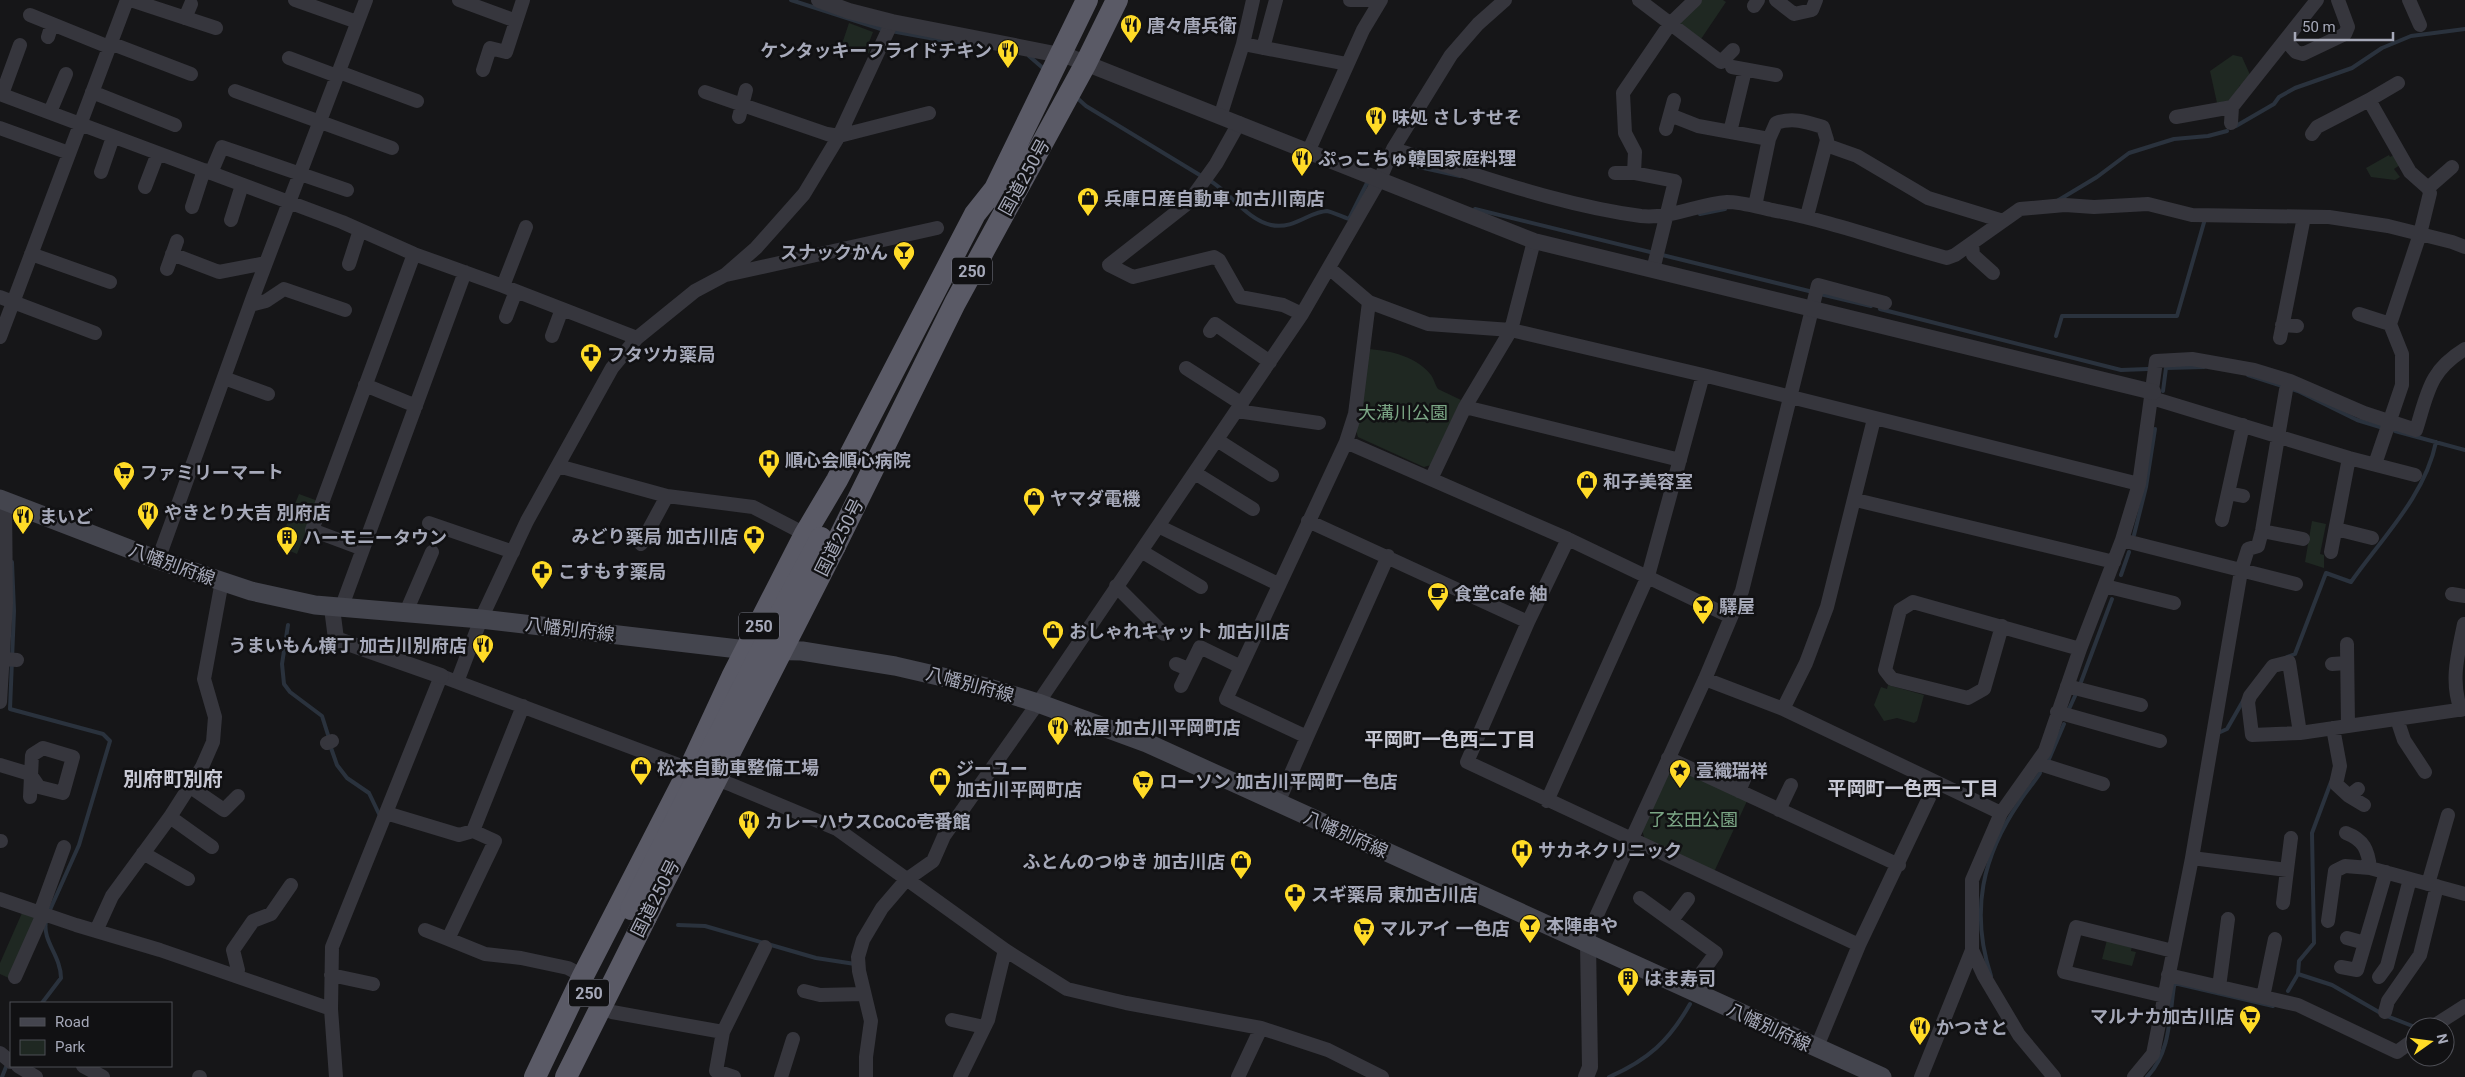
<svg xmlns="http://www.w3.org/2000/svg" width="2465" height="1077" viewBox="0 0 2465 1077" font-family="Roboto,'Noto Sans JP',sans-serif">
  <style>
    .green { fill: #1f2822 }
    .lines { fill: none; stroke-linecap: round; stroke-linejoin: round }
    .stream { stroke: #2a323d; stroke-width: 4 }
    .minor { stroke: #36363d; stroke-width: 14 }
    .tertiary { stroke: #36363d; stroke-width: 16 }
    .secondary { stroke: #44454e; stroke-width: 19 }
    .trunk { stroke: #5a5a66; stroke-width: 22 }
    .trunk-bridge { stroke: #5a5a66; stroke-width: 22 }
    .labels { text-anchor: middle; dominant-baseline: central; stroke-width: 5; stroke-linejoin: round; paint-order: stroke }
    .shield { fill: #111113; stroke: #797b87; stroke-width: 1 }
    .shield-label { font-size: 16px; font-weight: bold; fill: #a6a9b9 }
    .poi-label { font-size: 18px; font-weight: bold; fill: #a6a9b9; stroke: #111113; text-anchor: start }
    .street-label { font-size: 18px; fill: #a6a9b9; stroke: #111113 }
    .park-label { font-size: 18px; fill: #7ba685; stroke: #111113 }
    .neighbourhood-label { font-size: 19px; font-weight: bold; fill: #c8c9d5; stroke: #111113 }
    .quarter-label { font-size: 20px; font-weight: bold; fill: #c8c9d5; stroke: #111113 }
  </style>
  <rect width="100%" height="100%" fill="#161618"/>
  <!-- green -->
  <path class="green" d="M1700,0H1723L1726,2L1701,39L1678,24Z
    M849,23L873,32L868,45L871,46L869,53L842,44Z
    M2233,55L2242,57L2251,77L2242,86L2240,85L2232,100L2217,103L2210,71Z
    M2389,155L2390,157L2394,155L2400,165L2394,169L2400,177L2395,180L2371,177L2366,168Z
    M1369,349C1391,351 1416,356 1431,375C1434,379 1435,385 1438,389L1461,400L1431,465L1424,467L1358,437L1355,427Z
    M299,494L318,501L297,554L278,546Z
    M2312,521L2326,524L2320,554L2324,555V568L2305,562Z
    M1888,685L1924,695L1917,721L1914,723L1897,718L1884,721L1874,705L1881,687L1887,689Z
    M1678,769L1747,801L1714,872L1645,840L1642,830L1669,772Z
    M22,913L34,916L37,922L11,979L0,974V963Z
    M2107,940L2132,946L2131,951L2136,952L2132,966L2102,959Z"/>
  <g class="lines">
    <!-- stream -->
    <path class="stream" d="M791,0L884,30
      M891,31L968,45
      M1029,56L1044,69
      M1076,97L1086,106L1203,177
      M2236,126L2274,104L2279,97L2295,88L2352,68L2382,48L2411,36L2465,29
      M1419,167L1460,176
      M1209,180C1231,193 1246,219 1271,225C1294,230 1310,211 1327,211C1333,212 1342,217 1349,219L1367,183L1371,184
      M2057,201L2097,177L2129,153L2174,139L2208,136L2227,131
      M1475,209L1813,292
      M1700,214L1725,209
      M1820,294L1871,306
      M1880,309L2121,370L2148,369
      M2056,336L2062,316H2177L2205,219
      M2248,375L2298,391L2357,420L2380,427
      M2163,391L2166,368L2204,367
      M2395,431L2465,450
      M2134,535L2146,487L2155,429
      M12,562L14,611L10,709L103,734L110,741L79,845L49,912
      M2121,575L2129,552
      M288,625L282,664L284,684L290,692L322,716L329,738
      M2287,657L2295,654L2326,573L2351,582C2382,538 2425,496 2436,442
      M2081,682L2112,599
      M2069,709L2075,696
      M2218,733L2227,729L2243,701
      M330,745L337,765L347,778L369,793L380,816
      M2049,759L2064,724
      M678,925L705,926L816,958L855,964
      M2298,974L2332,985L2384,1015L2415,1027
      M1991,976C1970,912 1982,856 2020,801C2026,791 2034,783 2040,773
      M2174,983L2273,1006
      M2288,991L2298,974L2299,961L2314,943L2312,833L2331,782
      M42,1003L61,978C61,956 42,941 46,921
      M2,1077L6,1067
      M1609,1077C1648,1060 1669,1041 1690,1004
      M2147,1077C2172,1051 2169,1013 2175,980"/>
    <!-- minor -->
    <path class="minor" d="M131,0L216,28
      M295,0L357,22
      M459,0L516,21
      M1350,0H1369
      M1639,0L1721,62L1733,50
      M1776,0L1794,14L1812,10L1816,0
      M2409,0L2420,25
      M1754,6L1758,0
      M30,15L109,47
      M185,18L191,4
      M48,37L52,24
      M2286,41L2296,52L2303,54L2345,34L2348,27L2338,0
      M110,43L191,74
      M1243,44L1347,64
      M1263,48L1276,0
      M289,58L337,76
      M1732,67L1776,75
      M483,70L490,48L506,52L523,0
      M339,72L417,101
      M235,91L392,148
      M92,92L175,125
      M705,92L827,134L839,136L929,113
      M0,94L342,222L414,254L503,286L637,338
      M2,94L20,45
      M2369,100L2398,83
      M50,112L66,74
      M1670,115L1698,126L1769,139
      M739,117L746,90
      M1220,117L1243,44L1253,0
      M2176,117L2232,107L2317,0
      M1239,123L1216,164L1188,203L1109,265L1133,277L1214,257L1219,260L1240,297L1283,305L1302,314
      M2231,123L2232,107
      M0,128L69,153
      M1666,129L1674,100
      M1730,132L1745,70
      M2312,134L2317,127L2369,100L2410,172L2428,188L2430,193L2420,234L2390,324L2402,354V385L2375,464
      M1826,145L1857,156L1928,198L2003,221
      M1393,149C1474,173 1557,205 1641,216C1671,219 1698,204 1727,202C1741,202 1758,207 1772,210C1831,221 1888,242 1947,258L1955,255L2020,209L2065,205L2094,207L2148,204L2192,215L2329,217L2388,226L2452,242L2465,247
      M1309,150L1363,30L1381,0
      M101,172L113,137
      M211,173L222,147L347,190
      M1615,173H1634
      M145,187L158,153
      M2428,188L2452,167
      M1755,206L1769,139L1776,123C1793,117 1807,122 1823,127L1827,140L1807,216
      M192,207L204,170
      M231,220L242,185
      M1972,243L1973,255L1993,273
      M31,254L110,282
      M172,254L219,272L266,263
      M349,264L360,230
      M1329,268L1369,302L1428,324L1511,330L1703,375L2139,484
      M167,269L177,241
      M1653,270L1675,181L1634,173L1635,152L1625,133L1623,93L1670,24L1695,0
      M726,275L937,228
      M503,286L526,227
      M0,297L95,333
      M250,305L266,301L284,289L345,310
      M2359,314L2390,324
      M506,317L516,291
      M2282,325L2297,326
      M1210,331L1215,324L1270,362
      M552,336L562,309
      M0,337L127,0
      M2280,338L2304,217
      M1186,368L1242,404
      M224,378L268,394
      M365,385L416,406
      M2152,398L2349,458L2415,475
      M1465,407L1680,460
      M1237,411L1319,423
      M1217,440L1272,475
      M1346,442L1568,539L1731,617
      M558,466L667,496L753,507L805,534
      M1195,473L1253,509
      M1431,479L1465,407L1511,330L1534,241
      M2228,493L2243,496
      M1856,500L2114,562
      M2222,520L2243,425
      M1308,521L1528,622
      M429,523L513,552
      M1158,526L1278,584
      M2336,529L2372,538
      M2262,531L2303,539
      M1568,539L1528,622L1467,762L1859,945
      M2122,540L2296,584
      M641,544L667,496
      M363,549L312,530L414,254
      M1141,551L1201,587
      M2331,552L2349,458
      M158,560L253,297L366,0
      M1116,586L1164,634
      M2105,586L2174,603
      M2452,594L2465,596
      M342,606L465,272
      M406,612L432,552
      M2002,626L1984,689L1968,698L1892,679L1885,670L1900,610L1913,602L2080,649
      M2347,644L2348,726
      M4,659L17,660
      M1176,664L1188,669
      M2332,664L2347,663
      M1705,679L1783,709L2001,813
      M457,682L481,619L527,521L612,368L637,338L695,291L725,275L756,248L804,194L839,136L892,22
      M1181,686L1200,647L1241,667
      M2067,686L2141,705
      M0,702L6,603L5,501
      M1783,709L1806,663L1827,607L1874,419
      M2461,710C2450,681 2458,654 2464,624
      M2057,712L2160,741
      M2397,719L2404,740L2425,772
      M2333,728L2340,766L2336,784L2349,796L2358,789
      M2300,733L2289,662L2273,666L2250,696L2248,702L2252,735L2300,733L2465,709
      M1307,737L1388,556
      M327,743L332,741
      M1668,758L1899,865
      M2037,763L2103,784
      M0,765L30,774L39,787L63,793L73,757L43,748L32,755L30,797
      M189,786L224,810L238,796
      M1739,791L1749,768
      M2349,796L2364,805
      M1547,801L1648,576L1703,375
      M1278,803L1307,737L1226,699L1346,442L1355,414L1369,302
      M1779,810L1791,785
      M386,813L459,835L473,831L495,841L448,939L485,954L521,958L568,968L583,976
      M170,817L212,847
      M473,831L523,706
      M2346,833C2364,840 2368,850 2370,868
      M0,841H1
      M143,853L188,879
      M2192,858L2287,870L2283,903
      M2287,870L2291,838
      M2428,884L2448,815
      M1640,898L1716,953L1689,990
      M0,899L76,925L160,950L331,1009
      M40,913L64,847
      M1672,920L1688,899
      M2328,921L2335,871L2345,866L2370,868L2465,894
      M425,930L448,939
      M96,931L112,896L170,817L202,767L213,742L215,717L204,679L222,581
      M2347,938L2365,943
      M1588,943L1590,930L1705,679L1742,591L1818,285L1885,303
      M1972,950L1984,976L2019,1035L2054,1077
      M2341,967L2357,970L2386,872
      M331,975L373,984
      M2168,975L2298,1005L2397,1052L2415,1039
      M236,976L238,970L233,950L253,921L271,914L291,885
      M15,977L43,914
      M2379,977L2387,966L2410,879
      M2219,987L2228,919
      M804,991L820,995L864,994
      M2164,996L2064,972L2076,927L2173,951
      M2263,997L2275,939
      M612,1012L723,1032L716,1071L734,1077
      M2385,1012L2388,1001L2420,955L2437,886
      M952,1020L984,1027
      M2432,1027L2465,1006
      M723,1032L765,947
      M1816,1049L1859,945L1936,783
      M0,1053L11,1062
      M18,1066L36,1077
      M83,1066L103,1077
      M199,1077H200
      M336,1077L331,1009L332,947L441,676L732,785L837,829L1005,950L1067,989L1126,1003L1261,1028L1328,1050L1382,1077
      M781,1077L793,1039
      M866,1077V1057L871,1021L859,971L858,957L863,940L882,908L906,880L933,861L944,836L1038,703L1302,314L1380,179L1393,149L1451,55L1478,24L1505,0
      M960,1077L988,1020L1005,950
      M1238,1077L1261,1028
      M1921,1077L1972,950V880L2001,813L2045,751L2080,649L2122,540L2139,484L2156,361L2192,359L2254,370L2290,381L2364,413L2416,430C2428,392 2429,371 2465,349
      M2134,1077L2153,1054L2192,858L2241,571L2248,549L2258,546L2262,531L2286,390"/>
    <!-- tertiary -->
    <path class="tertiary" d="M819,0L849,11L892,22L1070,57L1534,241L2153,392
      M332,608L336,639L441,676
      M1586,1077L1590,1067L1588,943"/>
    <!-- secondary -->
    <path class="secondary" d="M0,499L158,560L251,591L315,605L481,619L747,650L802,651L895,666L986,687L1038,703L1147,743L1882,1077"/>
    <!-- trunk -->
    <path class="trunk" d="M991,197L1087,0
      M835,546L955,303L1086,63L1117,0
      M535,1077L583,976L689,770L732,677L805,534L837,480L975,214L998,185
      M566,1077L646,917"/>
    <!-- trunk-bridge -->
    <path class="trunk-bridge" d="M631,909L773,628L821,538
      M646,917L835,546"/>
  </g>
  <!-- icons -->
  <defs>
    <g id="restaurant-pin" transform="scale(1.125)"><path d="M0 17L-7.5 6A9.5 9.5 0 1 1 7.5 6Z" fill="#ffdb27" stroke="#111113"/><path d="M-5-6h1v4h1v-4h1v4h1v-4h1v5L-1.5 .5V6h-2V.5L-5-1ZM5-6V6H3V1.5H1.5Q1.5-4 5-6Z" fill="#111"/></g>
    <g id="shop-pin" transform="scale(1.125)"><path d="M0 17L-7.5 6A9.5 9.5 0 1 1 7.5 6Z" fill="#ffdb27" stroke="#111113"/><path d="M-5-2.5h2.3a2.7 3.5 0 0 1 5.4 0H5L5.5 6h-11ZM-1.5-2.5h3a1.5 2.3 0 0 0-3 0Z" fill="#111"/></g>
    <g id="bar-pin" transform="scale(1.125)"><path d="M0 17L-7.5 6A9.5 9.5 0 1 1 7.5 6Z" fill="#ffdb27" stroke="#111113"/><path d="M-6-5H6L.8 .8V4.5H3.5V6h-7V4.5H-.8V.8Z" fill="#111"/></g>
    <g id="pharmacy-pin" transform="scale(1.125)"><path d="M0 17L-7.5 6A9.5 9.5 0 1 1 7.5 6Z" fill="#ffdb27" stroke="#111113"/><path d="M-2-6h4v4h4v4h-4v4h-4v-4h-4v-4h4Z" fill="#111"/></g>
    <g id="hospital-pin" transform="scale(1.125)"><path d="M0 17L-7.5 6A9.5 9.5 0 1 1 7.5 6Z" fill="#ffdb27" stroke="#111113"/><path d="M-5-5h3v3.5h4V-5h3V5h-3V1.5h-4V5h-3Z" fill="#111"/></g>
    <g id="supermarket-pin" transform="scale(1.125)"><path d="M0 17L-7.5 6A9.5 9.5 0 1 1 7.5 6Z" fill="#ffdb27" stroke="#111113"/><path d="M-6-5.5h2.5l.6 2H6L4.5 2H-2.5L-4.4-4H-6ZM-1.5 3.2a1.3 1.3 0 1 0 .1 0ZM3 3.2a1.3 1.3 0 1 0 .1 0Z" fill="#111"/></g>
    <g id="building-pin" transform="scale(1.125)"><path d="M0 17L-7.5 6A9.5 9.5 0 1 1 7.5 6Z" fill="#ffdb27" stroke="#111113"/><path d="M-4-6H4V6H1V3H-1V6H-4ZM-2.5-4.3h1.7v1.8h-1.7ZM.8-4.3h1.7v1.8H.8ZM-2.5-1h1.7V.8h-1.7ZM.8-1h1.7V.8H.8Z" fill="#111"/></g>
    <g id="cafe-pin" transform="scale(1.125)"><path d="M0 17L-7.5 6A9.5 9.5 0 1 1 7.5 6Z" fill="#ffdb27" stroke="#111113"/><path d="M-5.5-4.5H6V0H3Q3 3.5 0 3.5H-2.5Q-5.5 3.5-5.5 0ZM3-3.2v2h1.7v-2ZM-6 4.5H4V6H-6Z" fill="#111"/></g>
    <g id="sight-pin" transform="scale(1.125)"><path d="M0 17L-7.5 6A9.5 9.5 0 1 1 7.5 6Z" fill="#ffdb27" stroke="#111113"/><path d="M0-6L1.8-2.2L6-1.7L2.9 1.2L3.7 5.4L0 3.3L-3.7 5.4L-2.9 1.2L-6-1.7L-1.8-2.2Z" fill="#111"/></g>
  </defs>
  <g fill-rule="evenodd">
    <use href="#restaurant-pin" x="1131" y="25"/>
    <use href="#restaurant-pin" x="1008" y="50"/>
    <use href="#restaurant-pin" x="1376" y="117"/>
    <use href="#restaurant-pin" x="1302" y="158"/>
    <use href="#shop-pin" x="1088" y="198"/>
    <use href="#bar-pin" x="904" y="252"/>
    <use href="#pharmacy-pin" x="591" y="354"/>
    <use href="#hospital-pin" x="769" y="460"/>
    <use href="#supermarket-pin" x="124" y="472"/>
    <use href="#shop-pin" x="1587" y="481"/>
    <use href="#shop-pin" x="1034" y="498"/>
    <use href="#restaurant-pin" x="148" y="512"/>
    <use href="#restaurant-pin" x="23" y="516"/>
    <use href="#pharmacy-pin" x="754" y="536"/>
    <use href="#building-pin" x="287" y="537"/>
    <use href="#pharmacy-pin" x="542" y="571"/>
    <use href="#cafe-pin" x="1438" y="593"/>
    <use href="#bar-pin" x="1703" y="606"/>
    <use href="#shop-pin" x="1053" y="631"/>
    <use href="#restaurant-pin" x="483" y="645"/>
    <use href="#restaurant-pin" x="1058" y="727"/>
    <use href="#shop-pin" x="641" y="767"/>
    <use href="#sight-pin" x="1680" y="770"/>
    <use href="#shop-pin" x="940" y="778"/>
    <use href="#supermarket-pin" x="1143" y="781"/>
    <use href="#restaurant-pin" x="749" y="821"/>
    <use href="#hospital-pin" x="1522" y="850"/>
    <use href="#shop-pin" x="1241" y="861"/>
    <use href="#pharmacy-pin" x="1295" y="894"/>
    <use href="#bar-pin" x="1530" y="925"/>
    <use href="#supermarket-pin" x="1364" y="928"/>
    <use href="#building-pin" x="1628" y="978"/>
    <use href="#supermarket-pin" x="2250" y="1016"/>
    <use href="#restaurant-pin" x="1920" y="1027"/>
  </g>
  <g class="labels">
    <!-- shield labels -->
    <g class="shield">
      <rect x="952" y="257.5" width="40" height="27" rx="4"/>
      <rect x="739" y="612.5" width="40" height="27" rx="4"/>
      <rect x="569" y="979.5" width="40" height="27" rx="4"/>
    </g>
    <g class="shield-label">
      <text x="972" y="271">250</text>
      <text x="759" y="626">250</text>
      <text x="589" y="993">250</text>
    </g>
    <!-- poi labels -->
    <g class="poi-label">
      <text x="1147" y="25">唐々唐兵衛</text>
      <text x="992" y="50" text-anchor="end">ケンタッキーフライドチキン</text>
      <text x="1392" y="117">味処 さしすせそ</text>
      <text x="1318" y="158">ぷっこちゅ韓国家庭料理</text>
      <text x="1104" y="198">兵庫日産自動車 加古川南店</text>
      <text x="888" y="252" text-anchor="end">スナックかん</text>
      <text x="607" y="354">フタツカ薬局</text>
      <text x="785" y="460">順心会順心病院</text>
      <text x="140" y="472">ファミリーマート</text>
      <text x="1603" y="481">和子美容室</text>
      <text x="1050" y="498">ヤマダ電機</text>
      <text x="164" y="512">やきとり大吉 別府店</text>
      <text x="39" y="516">まいど</text>
      <text x="738" y="536" text-anchor="end">みどり薬局 加古川店</text>
      <text x="303" y="537">ハーモニータウン</text>
      <text x="558" y="571">こすもす薬局</text>
      <text x="1454" y="593">食堂cafe 紬</text>
      <text x="1719" y="606">驛屋</text>
      <text x="1069" y="631">おしゃれキャット 加古川店</text>
      <text x="467" y="645" text-anchor="end">うまいもん横丁 加古川別府店</text>
      <text x="1074" y="727">松屋 加古川平岡町店</text>
      <text x="657" y="767">松本自動車整備工場</text>
      <text x="956" y="768">ジーユー<tspan x="956" dy="21">加古川平岡町店</tspan></text>
      <text x="1696" y="770">壹織瑞祥</text>
      <text x="1159" y="781">ローソン 加古川平岡町一色店</text>
      <text x="765" y="821">カレーハウスCoCo壱番館</text>
      <text x="1538" y="850">サカネクリニック</text>
      <text x="1225" y="861" text-anchor="end">ふとんのつゆき 加古川店</text>
      <text x="1311" y="894">スギ薬局 東加古川店</text>
      <text x="1546" y="925">本陣串や</text>
      <text x="1380" y="928">マルアイ 一色店</text>
      <text x="1644" y="978">はま寿司</text>
      <text x="2234" y="1016" text-anchor="end">マルナカ加古川店</text>
      <text x="1936" y="1027">かつさと</text>
    </g>
    <!-- street labels -->
    <g class="street-label">
      <text transform="translate(1024 177) rotate(-61)">国道250号</text>
      <text transform="translate(839 537) rotate(-63)">国道250号</text>
      <text transform="translate(172 564) rotate(20)">八幡別府線</text>
      <text transform="translate(570 629) rotate(7)">八幡別府線</text>
      <text transform="translate(970 684) rotate(15)">八幡別府線</text>
      <text transform="translate(1346 834) rotate(24)">八幡別府線</text>
      <text transform="translate(655 898) rotate(-63)">国道250号</text>
      <text transform="translate(1769 1027) rotate(25)">八幡別府線</text>
    </g>
    <!-- park labels -->
    <g class="park-label">
      <text x="1403" y="412">大溝川公園</text>
      <text x="1693" y="819">了玄田公園</text>
    </g>
    <!-- neighbourhood labels -->
    <g class="neighbourhood-label">
      <text x="1450" y="739">平岡町一色西二丁目</text>
      <text x="1913" y="788">平岡町一色西一丁目</text>
    </g>
    <!-- quarter labels -->
    <g class="quarter-label">
      <text x="173" y="779">別府町別府</text>
    </g>
  </g>
  <!-- legend -->
  <rect x="10" y="1002" width="162" height="65" fill="#111113" stroke="#4d4e55"/>
  <rect x="20" y="1018" width="25" height="8" fill="#44454e" stroke="#4d4e55"/>
  <text x="55" y="1027" font-size="15" fill="#a6a9b9">Road</text>
  <rect x="20" y="1040" width="25" height="15" fill="#1f2822" stroke="#4d4e55"/>
  <text x="55" y="1052" font-size="15" fill="#a6a9b9">Park</text>
  <!-- north arrow -->
  <g transform="translate(2430 1042) rotate(76)"><circle r="24" fill="#111113" stroke="#4d4e55"/>
  <path d="M0-4L9 19L0 12L-9 19Z" fill="#ffdb27"/>
  <text y="-8" font-size="14" font-weight="bold" text-anchor="middle" fill="#a6a9b9">N</text>
  </g>
  <!-- scale -->
  <path d="M2295 32v8h98v-8" fill="none" stroke="#a6a9b9" stroke-width="2.5"/>
  <text x="2302" y="32" font-size="15" fill="#a6a9b9" stroke="#111113" stroke-width="4" paint-order="stroke">50 m</text>
</svg>
